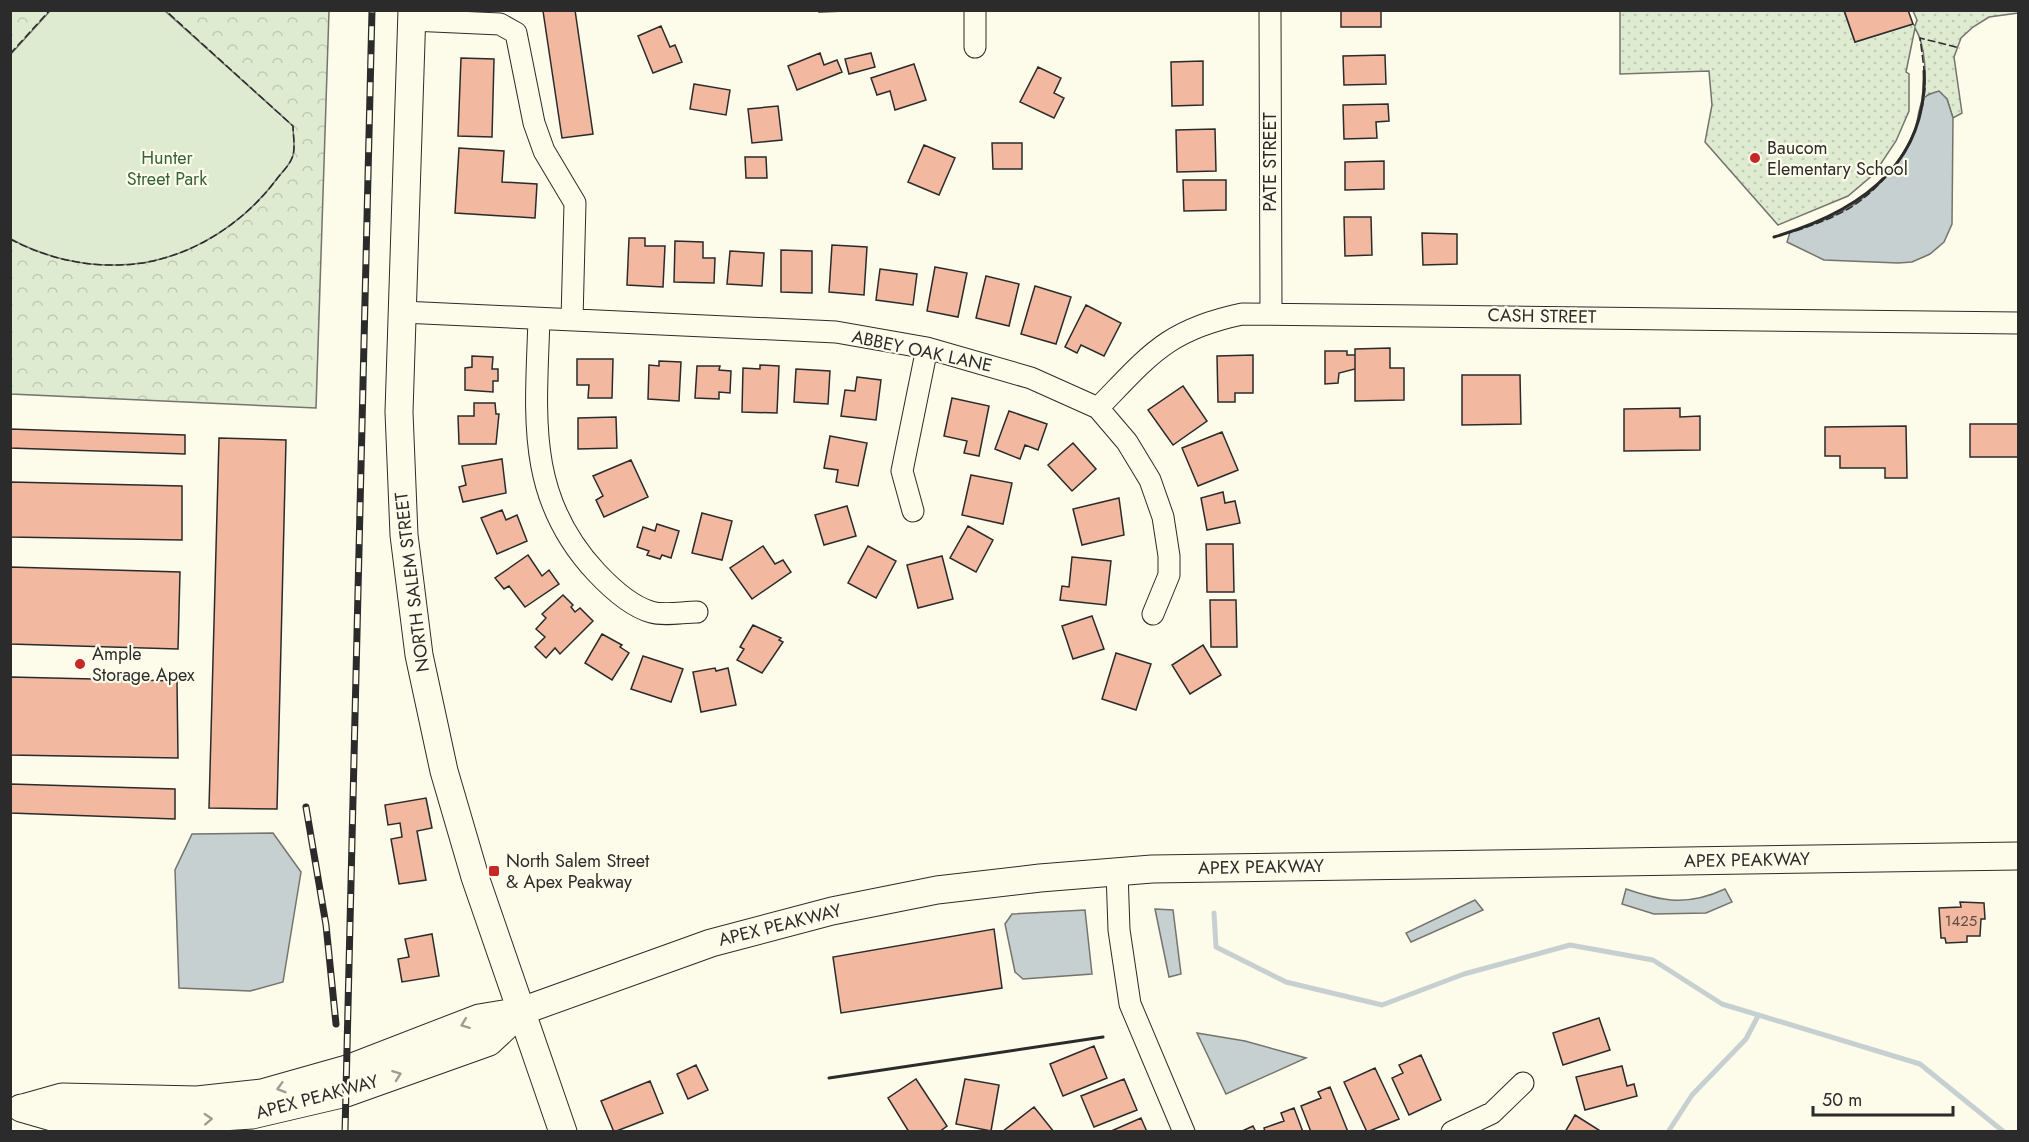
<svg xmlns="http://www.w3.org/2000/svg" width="2029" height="1142" viewBox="0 0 2029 1142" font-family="Jost,sans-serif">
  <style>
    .grass { fill: url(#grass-dots); stroke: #74746e; stroke-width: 1.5 }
    .park { fill: url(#park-crowns); stroke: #74746e; stroke-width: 1.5 }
    .pitch { fill: #deebd1; stroke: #74746e; stroke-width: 1.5 }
    .water { fill: #c7d0d0; stroke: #74746e; stroke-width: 1.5 }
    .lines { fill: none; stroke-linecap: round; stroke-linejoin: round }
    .stream { stroke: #c7d0d0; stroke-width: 5 }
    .building { fill: #f2b8a0; stroke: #2b2b2b; stroke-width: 1.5 }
    .minor-casing { stroke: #2b2b2b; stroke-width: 23 }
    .major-casing { stroke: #2b2b2b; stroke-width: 29 }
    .minor { stroke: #fdfbea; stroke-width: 21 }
    .major { stroke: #fdfbea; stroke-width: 27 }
    .rail-casing { stroke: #2b2b2b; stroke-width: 7 }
    .rail { stroke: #fdfbea; stroke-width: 4.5; stroke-dasharray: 14; stroke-linecap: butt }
    .fence { stroke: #2b2b2b; stroke-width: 1.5; stroke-dasharray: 8 3; stroke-linecap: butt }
    .wall { stroke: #2b2b2b; stroke-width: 3 }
    .oneway { stroke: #9e9d94 }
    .poi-dot { fill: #c62828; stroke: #fdfbea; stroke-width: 2 }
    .labels { text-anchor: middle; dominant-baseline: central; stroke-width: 4.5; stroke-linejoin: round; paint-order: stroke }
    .number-label { font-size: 15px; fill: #5d4e48 }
    .poi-label { font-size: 18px; fill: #2b2b2b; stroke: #fdfbea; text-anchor: start }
    .park-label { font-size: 18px; fill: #34623c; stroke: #fdfbea }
    .street-label { font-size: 18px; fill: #2b2b2b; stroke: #fdfbea }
  </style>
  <defs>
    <pattern id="grass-dots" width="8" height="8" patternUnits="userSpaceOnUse" patternTransform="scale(1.5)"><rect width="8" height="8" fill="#deebd1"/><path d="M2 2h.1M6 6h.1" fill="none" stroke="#bfcab4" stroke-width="1.8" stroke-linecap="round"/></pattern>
    <pattern id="park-crowns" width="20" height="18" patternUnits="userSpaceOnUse" patternTransform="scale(1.5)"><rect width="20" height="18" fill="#deebd1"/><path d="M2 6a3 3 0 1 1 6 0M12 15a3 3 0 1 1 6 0" fill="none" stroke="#bfcab4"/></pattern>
  </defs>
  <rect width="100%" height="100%" fill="#fdfbea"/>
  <!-- grass -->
  <path class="grass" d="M1620,11H1844L1855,42L1913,24L1915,26L1917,20L1913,11H2018V13L1989,17L1973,27L1961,38L1954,57L1962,113L1953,118L1947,99L1929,94L1923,100C1927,80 1926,46 1915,28L1906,72L1909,74V111L1896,141L1874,174L1848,196L1778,225L1705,142L1712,105L1709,71L1620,74Z"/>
  <!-- park -->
  <path class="park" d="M11,11H329L316,408L11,394Z"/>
  <!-- pitch -->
  <path class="pitch" d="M50,11H165L293,126C293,135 296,150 292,158C289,166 281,173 276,180C239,229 179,265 116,265C80,266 42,256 11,239V54Z"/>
  <!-- water -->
  <path class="water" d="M1939,91L1947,99L1953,118L1952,224L1944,242L1930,254L1912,262L1898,263L1824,260L1787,242L1790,232C1817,224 1846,213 1868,194C1888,177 1908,151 1916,126C1918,118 1919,106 1923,99C1927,94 1933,93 1939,91Z
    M273,833L301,872L283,982L250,991L179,988L175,870L192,834Z
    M1626,889C1664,902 1688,906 1725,889L1732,902L1706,913L1654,914L1622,904Z
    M1475,900L1483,910L1411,942L1406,933Z
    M1155,909L1173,910L1181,974L1169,977Z
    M1085,910L1092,974L1023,979L1015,972L1005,924L1012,914Z
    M1197,1033L1245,1041L1306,1058L1226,1094Z"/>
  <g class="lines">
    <!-- stream -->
    <path class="stream" d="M1214,913L1216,947L1286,982L1382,1005L1464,974L1570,945L1653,960L1722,1004L1920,1064L2004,1132
      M1668,1132L1692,1095L1746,1039L1758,1016"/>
  </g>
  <!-- building -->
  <path class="building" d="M575,10L593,134L562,138L543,11Z
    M819,10H846V11L819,12Z
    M1341,10H1381V27H1341Z
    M1844,10H1908L1913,24L1855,42Z
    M661,26L670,47L675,45L682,62L653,73L638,36Z
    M820,53L824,65L837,60L842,72L797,90L788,66Z
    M871,53L875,67L849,74L845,59Z
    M1385,55L1386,84L1344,85L1343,56Z
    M461,58L494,59L492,137L458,136Z
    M1203,61V105L1172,106L1171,62Z
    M914,64L926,100L895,110L890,91L877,95L871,78Z
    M1038,67L1061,78L1054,93L1064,98L1054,118L1020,102Z
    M694,84L730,90L726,115L690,109Z
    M1388,104L1389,121L1376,122L1377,138L1344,139L1343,105Z
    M778,106L782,140L752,143L748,109Z
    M1215,129L1216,171L1177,172L1176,130Z
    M992,143H1022V169H993Z
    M924,145L955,158L939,195L908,182Z
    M459,148L504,151L502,182L537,184L535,218L455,213Z
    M745,157H766L767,178H746Z
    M1384,161V189L1345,190V162Z
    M1183,180H1226V210L1184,211Z
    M1344,217H1371L1372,255L1345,256Z
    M1422,233L1457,234V264L1423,265Z
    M629,238H645V246H665L663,287L627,285Z
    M675,241L703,242V258H715L714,283L674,282Z
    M832,245L867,247L864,295L829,292Z
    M781,250L812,251V293L781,292Z
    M730,251L764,253L762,286L727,284Z
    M935,267L967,273L958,317L927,311Z
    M880,269L917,274L913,305L876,300Z
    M986,276L1019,284L1009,326L976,318Z
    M1035,286L1071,297L1056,344L1021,334Z
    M1086,305L1121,323L1104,356L1081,345L1077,353L1065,347Z
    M1390,348V368H1404V400L1355,401V349Z
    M1325,351H1347V355H1355V369L1339,373L1338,383L1325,384Z
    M1253,355V393H1235V402H1218L1217,356Z
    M472,356L493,357L492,369H498V381H493V392L465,390V368L472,367Z
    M577,359H613L612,398H588L589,385H577Z
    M659,361L681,362L679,401L648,399L649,365L659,366Z
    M760,365L779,366L777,413L742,412L743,368L760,369Z
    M697,366H720L719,370L731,371L730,393L719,392V399L695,398Z
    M796,369L830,371L828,404L794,402Z
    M1462,375H1520L1521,424L1462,425Z
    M857,377L881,380L876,420L841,416L845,390L855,391Z
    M1183,386L1207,421L1173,445L1148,410Z
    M952,398L989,406L979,456L964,453L967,441L944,436Z
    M474,403H495L496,414H499L496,444H459L458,416H474Z
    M1680,408V417L1700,416V450L1624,451V409Z
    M1009,411L1047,424L1038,450L1025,445L1020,459L995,449Z
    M616,417L617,448L578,449V418Z
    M1970,424H2018V457H1970Z
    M1906,426L1907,478H1885V468H1840V456H1825V427Z
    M10,429L185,435V454L10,448Z
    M1222,432L1238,470L1198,486L1182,448Z
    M830,436L867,443L858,486L836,482L838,470L824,468Z
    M219,438L286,440L277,809L209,808Z
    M1073,443L1096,469L1072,491L1048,465Z
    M502,459L506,493L463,502L459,487L466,485L462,466Z
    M631,460L648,497L604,517L596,500L603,496L593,476Z
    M971,475L1012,483L1003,524L962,515Z
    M10,482L182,486V540L10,537Z
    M1223,492L1225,503L1235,501L1240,523L1207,530L1201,498Z
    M1119,498L1124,535L1082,545L1073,509Z
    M847,506L856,536L824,545L815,515Z
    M502,510L506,520L517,515L527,541L497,554L481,518Z
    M702,513L732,521L722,560L692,553Z
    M657,524L679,531L671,558L662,555L660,559L647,555L649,551L637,547L643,527L655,531Z
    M968,526L993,540L976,572L950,558Z
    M1206,544H1233L1234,592H1207Z
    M763,546L775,564L783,560L791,572L752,599L730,568Z
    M868,546L896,561L876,598L848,583Z
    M528,555L542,576L549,570L559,584L525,607L509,586L504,589L495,578Z
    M942,556L953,599L918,608L907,565Z
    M1072,557L1111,561L1106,605L1060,600L1062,586L1069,587Z
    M10,567L180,572L178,649L10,644Z
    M563,595L573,605L571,607L575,612L580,608L593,621L560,654L555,648L546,658L535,647L545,637L536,629L546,618L542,614Z
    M1210,600H1236L1237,647H1211Z
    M1092,616L1104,649L1073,659L1062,626Z
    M753,625L781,638L779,640L783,642L762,673L737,660L744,649L740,647Z
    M602,634L622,645L620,647L629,653L612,680L585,663Z
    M1203,645L1221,675L1190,694L1172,665Z
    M1116,653L1151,664L1136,710L1102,699Z
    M643,656L683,669L671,702L631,689Z
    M715,668L716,671L728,668L736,705L701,712L693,672Z
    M10,677L177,681L178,758L10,755Z
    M10,784L175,789V819L10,813Z
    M426,798L432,828L417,831L426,880L399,884L391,839L402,837L400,823L388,825L385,805Z
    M1960,902L1984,903L1985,919H1981L1980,936H1967V942L1946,943L1945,938H1941L1939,908L1961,907Z
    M994,929L1002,988L841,1013L833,957Z
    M432,934L439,976L402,982L398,959L409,957L405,939Z
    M1599,1018L1610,1050L1563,1065L1553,1033Z
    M1094,1046L1107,1078L1063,1096L1050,1064Z
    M1421,1055L1441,1100L1409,1115L1392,1078L1403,1073L1399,1065Z
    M696,1065L708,1090L688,1099L677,1074Z
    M1622,1066L1627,1086L1634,1084L1637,1096L1585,1110L1576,1077Z
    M1375,1068L1399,1119L1367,1132L1344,1082Z
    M916,1079L947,1126L939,1132H909L888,1098Z
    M965,1079L999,1085L991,1131L956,1124Z
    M1124,1079L1137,1110L1094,1127L1081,1096Z
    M650,1081L663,1113L614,1132L601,1101Z
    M1330,1087L1348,1132H1311L1301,1106L1321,1098L1318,1092Z
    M1034,1107L1054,1132H1002Z
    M1294,1108L1303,1132H1265L1264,1128L1284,1121L1281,1113Z
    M1575,1115L1602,1132H1565Z
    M1141,1118L1147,1132H1109Z
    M1253,1126L1256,1132H1240Z"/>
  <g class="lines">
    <!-- minor casing -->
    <g class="minor-casing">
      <path id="minor" d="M1270,10L1271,313
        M411,20L500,24L516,33L534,123L544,151L575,203L572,320
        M975,47V10
        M402,312L836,332L927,348L1031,378L1098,408L1127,442L1150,480L1163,517L1169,556V575L1153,614
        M539,319C536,415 525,496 596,572C611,588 630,606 651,612C664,616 683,612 697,612
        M1098,408C1149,356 1166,330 1242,314L2018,323
        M913,511L902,471L927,348
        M1117,872L1119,930L1130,1004L1184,1132
        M1452,1132L1492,1113L1523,1083"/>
    </g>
    <!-- major casing -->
    <g class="major-casing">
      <path id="major" d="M412,10L399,412L404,535L419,655L444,771L475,877L563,1132
        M21,1108L66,1121L129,1123L252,1115L346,1093L489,1042L522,1011
        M23,1108L62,1097L197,1100L262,1093L347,1069L479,1018L522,1011L711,943L832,911L937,890L1040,878L1152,869L2018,856"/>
    </g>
    <!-- minor -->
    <use href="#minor" class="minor"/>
    <!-- major -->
    <use href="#major" class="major"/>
    <!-- rail casing -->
    <g class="rail-casing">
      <path id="rail" d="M306,807L326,925L336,1024
        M345,1132L372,10"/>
    </g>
    <!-- rail -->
    <use href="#rail" class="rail"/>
    <!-- fence -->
    <path class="fence" d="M10,54L50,10
      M1774,237C1800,230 1825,222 1848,209C1888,185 1922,136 1925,88C1925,72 1922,54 1920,38L1960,48
      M10,239C42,256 80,266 116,265C179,265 239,229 276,180C281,173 289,166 292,158C296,150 293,135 293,126L165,10"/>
    <!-- wall -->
    <path class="wall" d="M1774,237C1856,213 1928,166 1924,71
      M829,1078L1103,1037"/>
  </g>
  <!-- one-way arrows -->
  <defs><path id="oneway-chevron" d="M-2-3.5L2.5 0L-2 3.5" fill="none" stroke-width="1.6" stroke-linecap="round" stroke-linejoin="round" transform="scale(1.5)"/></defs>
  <g class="oneway">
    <use href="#oneway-chevron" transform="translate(465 1024) rotate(159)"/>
    <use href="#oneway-chevron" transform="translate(397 1075) rotate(-20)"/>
    <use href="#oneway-chevron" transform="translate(281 1088) rotate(164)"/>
    <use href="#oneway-chevron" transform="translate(208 1119) rotate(-3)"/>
  </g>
  <!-- markers -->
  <g class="poi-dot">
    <circle cx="1755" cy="158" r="6"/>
    <circle cx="80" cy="664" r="6"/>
    <rect x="488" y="865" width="12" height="12" rx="3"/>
  </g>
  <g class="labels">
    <!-- number labels -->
    <g class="number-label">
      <text x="1961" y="921">1425</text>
    </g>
    <!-- poi labels -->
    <g class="poi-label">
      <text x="1767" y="148">Baucom<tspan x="1767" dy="21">Elementary School</tspan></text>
      <text x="92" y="654">Ample<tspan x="92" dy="21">Storage Apex</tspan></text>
      <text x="506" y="861">North Salem Street<tspan x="506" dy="21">&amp; Apex Peakway</tspan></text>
    </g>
    <!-- park labels -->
    <g class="park-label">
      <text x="167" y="158">Hunter<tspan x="167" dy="21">Street Park</tspan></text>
    </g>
    <!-- street labels -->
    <g class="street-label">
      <text transform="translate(1270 162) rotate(-90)">PATE STREET</text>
      <text transform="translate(1542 316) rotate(1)">CASH STREET</text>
      <text transform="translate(922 351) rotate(12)">ABBEY OAK LANE</text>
      <text transform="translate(412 582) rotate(-97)">NORTH SALEM STREET</text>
      <text transform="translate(1747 860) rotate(-1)">APEX PEAKWAY</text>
      <text transform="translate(1261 867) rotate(-1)">APEX PEAKWAY</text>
      <text transform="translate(780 925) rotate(-14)">APEX PEAKWAY</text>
      <text transform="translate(317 1097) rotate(-15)">APEX PEAKWAY</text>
    </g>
  </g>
  <!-- border -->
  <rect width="2029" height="1142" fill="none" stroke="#2b2b2b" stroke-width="24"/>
  <!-- scale -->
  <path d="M1813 1106v9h140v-9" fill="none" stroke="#2b2b2b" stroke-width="3"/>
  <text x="1822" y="1106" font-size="18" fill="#2b2b2b" stroke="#fdfbea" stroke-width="4.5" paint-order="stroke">50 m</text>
</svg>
